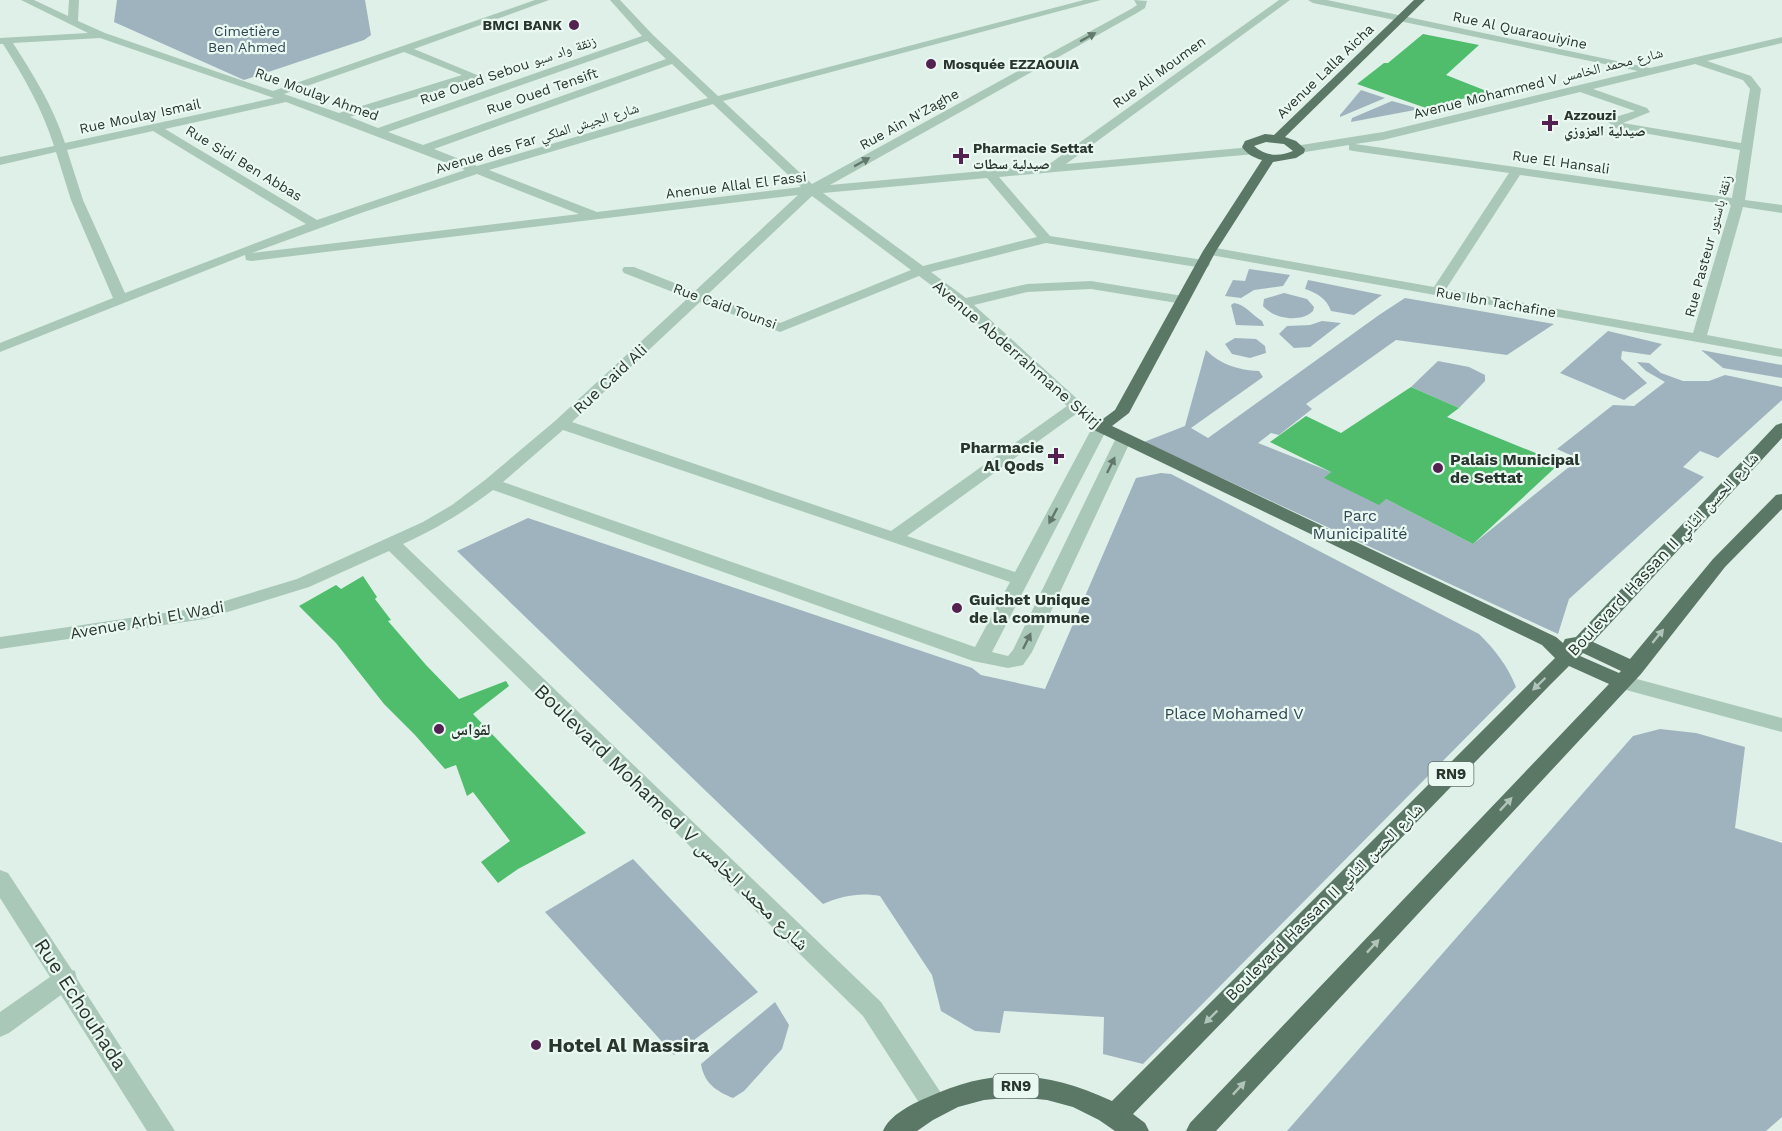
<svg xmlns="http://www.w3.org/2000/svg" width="1782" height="1131" viewBox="0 0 1782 1131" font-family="'Work Sans','Noto Naskh Arabic',sans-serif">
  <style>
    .green { fill: #9fb3be }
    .building { fill: #4fbd6b }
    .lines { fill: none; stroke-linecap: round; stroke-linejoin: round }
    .minor { fill: #aac8b8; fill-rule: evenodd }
    .major { fill: #5b7765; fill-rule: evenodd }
    .oneway { fill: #63786c }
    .oneway2 { fill: #b1c4ba }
    .poi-dot { fill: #542250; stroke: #eaf8f2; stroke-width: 2 }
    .labels { text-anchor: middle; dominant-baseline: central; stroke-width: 4.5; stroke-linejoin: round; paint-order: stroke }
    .far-poi-label { font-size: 14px; font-weight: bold; fill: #29362d; stroke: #eaf8f2; text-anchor: start }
    .far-street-label { font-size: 14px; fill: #29362d; stroke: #eaf8f2 }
    .far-park-label { font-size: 14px; fill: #2f4552; stroke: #eaf8f2 }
    .shield { fill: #eaf8f2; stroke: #637068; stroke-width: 1.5 }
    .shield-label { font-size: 15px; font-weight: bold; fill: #29362d }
    .street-label { font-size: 16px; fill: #29362d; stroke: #eaf8f2 }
    .poi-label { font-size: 16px; font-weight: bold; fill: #29362d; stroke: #eaf8f2; text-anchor: start }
    .park-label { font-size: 16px; fill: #2f4552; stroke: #eaf8f2 }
    .near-street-label { font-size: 20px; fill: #29362d; stroke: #eaf8f2 }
    .near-poi-label { font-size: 20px; font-weight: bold; fill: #29362d; stroke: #eaf8f2; text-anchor: start }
  </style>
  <rect width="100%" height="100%" fill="#def0e8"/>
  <!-- green -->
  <path class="green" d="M117,0H365L371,35L364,40L244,80L114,22Z
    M1361,90L1385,98L1340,117V115Z
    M1392,101L1420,109L1351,122L1352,118Z
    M1249,269L1290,275L1283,286L1254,290L1241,298L1225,296L1233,280L1245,281Z
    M1308,280L1382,295L1354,315L1331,311C1327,299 1317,293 1305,289Z
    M1284,293L1307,299L1314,307L1313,311C1301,323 1274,319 1263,306L1264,299Z
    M1405,298L1554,324L1507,355L1396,340L1306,404L1312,409L1279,435L1271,433L1258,443L1331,472L1325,478L1386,499L1473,544L1579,459L1557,449L1613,405L1634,406L1665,382L1646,371L1637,362L1649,363L1661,373L1683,381H1709L1725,375L1782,387V400L1718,458L1700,451L1683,467L1704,477L1569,599L1558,634L1144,442L1185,426L1206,350C1221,365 1238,370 1259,371L1263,377L1191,428L1208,438L1379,315Z
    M1234,303C1246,305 1252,315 1262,321L1264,326L1236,325L1231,305Z
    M1322,321L1341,323L1310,347L1294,348L1279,334L1287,326L1310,325Z
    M1608,331L1662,344L1650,355L1622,351L1621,359L1647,383L1624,400L1560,373Z
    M1235,338L1256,339L1265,346L1266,353L1250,358L1232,354L1225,344Z
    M1701,350L1782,365V378L1723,368Z
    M1438,361L1469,367L1485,375V381L1459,408L1411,387Z
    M1161,473L1171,474L1479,634C1496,651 1507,665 1516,687L1143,1064L1103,1054L1104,1017L1004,1011L1000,1033L975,1031L941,1011L932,975L880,896C861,892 841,896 823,904L457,551L528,518L957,663L972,668L981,675L1045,689L1136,478Z
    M1660,729L1696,733L1745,747L1735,828L1782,843V1117L1766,1131H1287L1633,736Z
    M633,859L758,992L674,1055L545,912Z
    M775,1002L789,1025L782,1049L744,1091L733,1098C716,1091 704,1083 701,1064Z"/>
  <!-- building -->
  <path class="building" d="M1423,34L1479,45L1446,75L1489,92L1426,108L1357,84L1384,63H1388Z
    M1411,387L1459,408L1447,417L1560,463L1473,544L1386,499L1379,505L1324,478L1331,472L1270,442L1306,416L1341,433Z
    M363,576L377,597L375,599L391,620L388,621L426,665L459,699L506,681L509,686L473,714L586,833L518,869L498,883L481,862L510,841L473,792L467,796L456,765L445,769L415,735L384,704L336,643L299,606L336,585L341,589Z"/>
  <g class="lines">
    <!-- minor -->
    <path class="minor" d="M21,0H34L68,16L69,0H79L78,21L105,33L273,91L535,0H549L414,49L482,77L350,117L378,128L642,36L610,0H620L653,35L718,96L1084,0H1101L723,101L812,184L1131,9L1137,5L1134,0L1147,1L1145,8L1137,13L830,185L1048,165L1279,0H1290L1066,164L1251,147L1257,151L1255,154L999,177L1050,236L1203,260L1208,261L1210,264L1208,267L1203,268L1046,243L931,272L966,298L1027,284L1091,281L1183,296L1190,300L1183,304L1091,289L1027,292L974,305L1108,427L992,652L1008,656L1013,650L1115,440L1123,435L1131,440L1032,652L1023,665L1008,668L973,661L493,490C464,512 436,529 403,544L881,1002L943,1096L947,1104L943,1112L934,1116L925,1112L863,1016L389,551L309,587L205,619L0,649V637L205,607L297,579L423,522L452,505L485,480L555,421L688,298L624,273L622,270L624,267H634L695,291L798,195L251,261L246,260L245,255L0,352V343L113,298L71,200L56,152L0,165V157L54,146C42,108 24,77 3,44H0V38L88,33ZM100,38L274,98L65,143C53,106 34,76 13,43ZM647,41L666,59L423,145L388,132ZM404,52L462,75L339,113L284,94ZM672,64L708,98L477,166L434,149ZM286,102L465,170L317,220L165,129ZM713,104L801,187L597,212L489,170ZM153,131L306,224L125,293L83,200L67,150ZM477,174L579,214L252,253L361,213ZM987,178L1037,237L923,266L823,193ZM812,196L911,270L780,323L707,295ZM919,276L959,306L1067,406L891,531L572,422L700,302L780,332ZM1076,414L1092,428L1015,572L907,536ZM563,430L1010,582L975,647L503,482Z
      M1308,0H1327L1650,68L1782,37V43L1707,61L1751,76L1761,89L1745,200L1782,205V213L1743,207L1707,335L1782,349V357L1205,254L1203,251L1210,247L1434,287L1509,173L1353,151L1349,150V145L1299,153L1293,149L1295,146L1383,132L1638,71L1313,3ZM1695,64L1743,80L1750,89L1741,143L1623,123L1650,112L1647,108L1593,89ZM1580,92L1635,111L1609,119L1607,121L1615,128L1740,150L1732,198L1355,144L1383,140ZM1520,175L1731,205L1693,333L1446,289Z
      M1622,675L1782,718V732L1615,687L1612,682L1615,677Z
      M0,870L8,873L72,970L75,971L77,979L175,1131H147L61,995L9,1033L0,1037V1012L50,977L0,898Z"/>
    <!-- major -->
    <path class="major" d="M1414,0H1425L1285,137L1296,141L1305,149L1304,153L1296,158L1273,162L1216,251L1129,413L1112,426L1556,637L1563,643L1565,639L1576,637L1776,425L1782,423V438L1593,642L1630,659L1713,559L1776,495L1782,494V509L1725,567L1641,674L1216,1131H1186L1190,1123L1609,684L1569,666L1549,686L1133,1114L1145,1123L1149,1131H1115L1099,1120L1073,1107L1047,1100L1016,1097L984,1100L958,1107L933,1120L917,1131H883C890,1115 910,1105 926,1098C992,1067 1046,1070 1112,1101L1555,658L1542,645L1094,430L1092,427L1115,410L1203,251L1262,160C1254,158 1247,154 1242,147L1245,141L1265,134L1274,135ZM1266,142L1284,144L1293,151C1279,157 1265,156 1254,146ZM1583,653L1621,671L1619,673L1580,656Z"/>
  </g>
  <!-- one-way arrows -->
  <defs><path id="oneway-solid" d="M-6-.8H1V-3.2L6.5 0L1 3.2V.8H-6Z" transform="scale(1.5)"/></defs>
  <g class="oneway">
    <use href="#oneway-solid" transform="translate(1088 37) rotate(-29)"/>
    <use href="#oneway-solid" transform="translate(862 162) rotate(-29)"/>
    <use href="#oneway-solid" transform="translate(1111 465) rotate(-64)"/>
    <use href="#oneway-solid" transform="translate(1053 516) rotate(118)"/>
    <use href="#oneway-solid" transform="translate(1027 641) rotate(-64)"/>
  </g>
  <g class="oneway2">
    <use href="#oneway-solid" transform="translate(1658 636) rotate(-51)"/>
    <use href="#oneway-solid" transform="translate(1539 684) rotate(136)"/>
    <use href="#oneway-solid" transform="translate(1506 804) rotate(-47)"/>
    <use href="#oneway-solid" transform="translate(1373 946) rotate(-47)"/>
    <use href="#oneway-solid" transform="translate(1211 1017) rotate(135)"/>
    <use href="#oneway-solid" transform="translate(1239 1088) rotate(-47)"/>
  </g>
  <!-- markers -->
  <g class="poi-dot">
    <circle cx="574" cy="25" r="6"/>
    <circle cx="931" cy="64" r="6"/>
    <path d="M1547 114h6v6h6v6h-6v6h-6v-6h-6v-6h6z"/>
    <path d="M958 147h6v6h6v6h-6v6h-6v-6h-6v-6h6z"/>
    <path d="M1053 447h6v6h6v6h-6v6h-6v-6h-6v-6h6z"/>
    <circle cx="1438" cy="468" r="6"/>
    <circle cx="957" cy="608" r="6"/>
    <circle cx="439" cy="729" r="6"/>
    <circle cx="536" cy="1045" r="6"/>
  </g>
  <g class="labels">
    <!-- far-poi labels -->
    <g class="far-poi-label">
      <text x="562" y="25" text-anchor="end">BMCI BANK</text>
      <text x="943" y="64">Mosquée EZZAOUIA</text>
      <text x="1564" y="115">Azzouzi<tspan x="1564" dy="16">صيدلية العزوزي</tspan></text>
      <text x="973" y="148">Pharmacie Settat<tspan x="973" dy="16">صيدلية سطات</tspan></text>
    </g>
    <!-- far-street labels -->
    <g class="far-street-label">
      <text transform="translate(1520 30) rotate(12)">Rue Al Quaraouiyine</text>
      <text transform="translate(508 70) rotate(-19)">Rue Oued Sebou زنقة واد سبو</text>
      <text transform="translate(1325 71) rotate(-44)">Avenue Lalla Aicha</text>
      <text transform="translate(1159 72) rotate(-36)">Rue Ali Moumen</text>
      <text transform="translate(1538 83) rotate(-14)">Avenue Mohammed V شارع محمد الخامس</text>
      <text transform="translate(542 91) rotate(-19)">Rue Oued Tensift</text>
      <text transform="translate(317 94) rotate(20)">Rue Moulay Ahmed</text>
      <text transform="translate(140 116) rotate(-12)">Rue Moulay Ismail</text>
      <text transform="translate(909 119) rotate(-29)">Rue Ain N'Zaghe</text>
      <text transform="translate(537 138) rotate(-17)">Avenue des Far شارع الجيش الملكي</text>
      <text transform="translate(1561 162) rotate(8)">Rue El Hansali</text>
      <text transform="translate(244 163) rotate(31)">Rue Sidi Ben Abbas</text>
      <text transform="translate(736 185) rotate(-7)">Anenue Allal El Fassi</text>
      <text transform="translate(1708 246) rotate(-75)">Rue Pasteur زنقة باستور</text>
      <text transform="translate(1496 302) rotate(10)">Rue Ibn Tachafine</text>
      <text transform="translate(725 306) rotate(20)">Rue Caid Tounsi</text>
    </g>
    <!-- far-park labels -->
    <g class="far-park-label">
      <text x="247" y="31">Cimetière<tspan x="247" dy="16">Ben Ahmed</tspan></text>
    </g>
    <!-- shield labels -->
    <g class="shield">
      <rect x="1428.5" y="762" width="45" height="24" rx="4.5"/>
      <rect x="993.5" y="1074" width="45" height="24" rx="4.5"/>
    </g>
    <g class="shield-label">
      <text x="1451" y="774">RN9</text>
      <text x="1016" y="1086">RN9</text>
    </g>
    <!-- street labels -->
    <g class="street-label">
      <text transform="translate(1017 354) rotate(41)">Avenue Abderrahmane Skirj</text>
      <text transform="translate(610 379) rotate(-43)">Rue Caid Ali</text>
      <text transform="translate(1663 554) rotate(-47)">Boulevard Hassan II شارع الحسن الثاني</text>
      <text transform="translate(147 620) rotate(-10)">Avenue Arbi El Wadi</text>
      <text transform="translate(1324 902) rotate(-45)">Boulevard Hassan II شارع الحسن الثاني</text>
    </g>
    <!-- poi labels -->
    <g class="poi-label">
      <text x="1044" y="447" text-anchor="end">Pharmacie<tspan x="1044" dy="18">Al Qods</tspan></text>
      <text x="1450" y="459">Palais Municipal<tspan x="1450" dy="18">de Settat</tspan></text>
      <text x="969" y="599">Guichet Unique<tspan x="969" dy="18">de la commune</tspan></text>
      <text x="451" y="729">لقواس</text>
    </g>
    <!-- park labels -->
    <g class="park-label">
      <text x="1360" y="515">Parc<tspan x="1360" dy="18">Municipalité</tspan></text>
      <text x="1234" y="713">Place Mohamed V</text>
    </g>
    <!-- near-street labels -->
    <g class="near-street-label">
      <text transform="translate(672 817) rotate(44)">Boulevard Mohamed V شارع محمد الخامس</text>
      <text transform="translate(81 1004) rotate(57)">Rue Echouhada</text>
    </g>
    <!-- near-poi labels -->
    <g class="near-poi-label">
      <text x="548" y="1045">Hotel Al Massira</text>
    </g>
  </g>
</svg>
